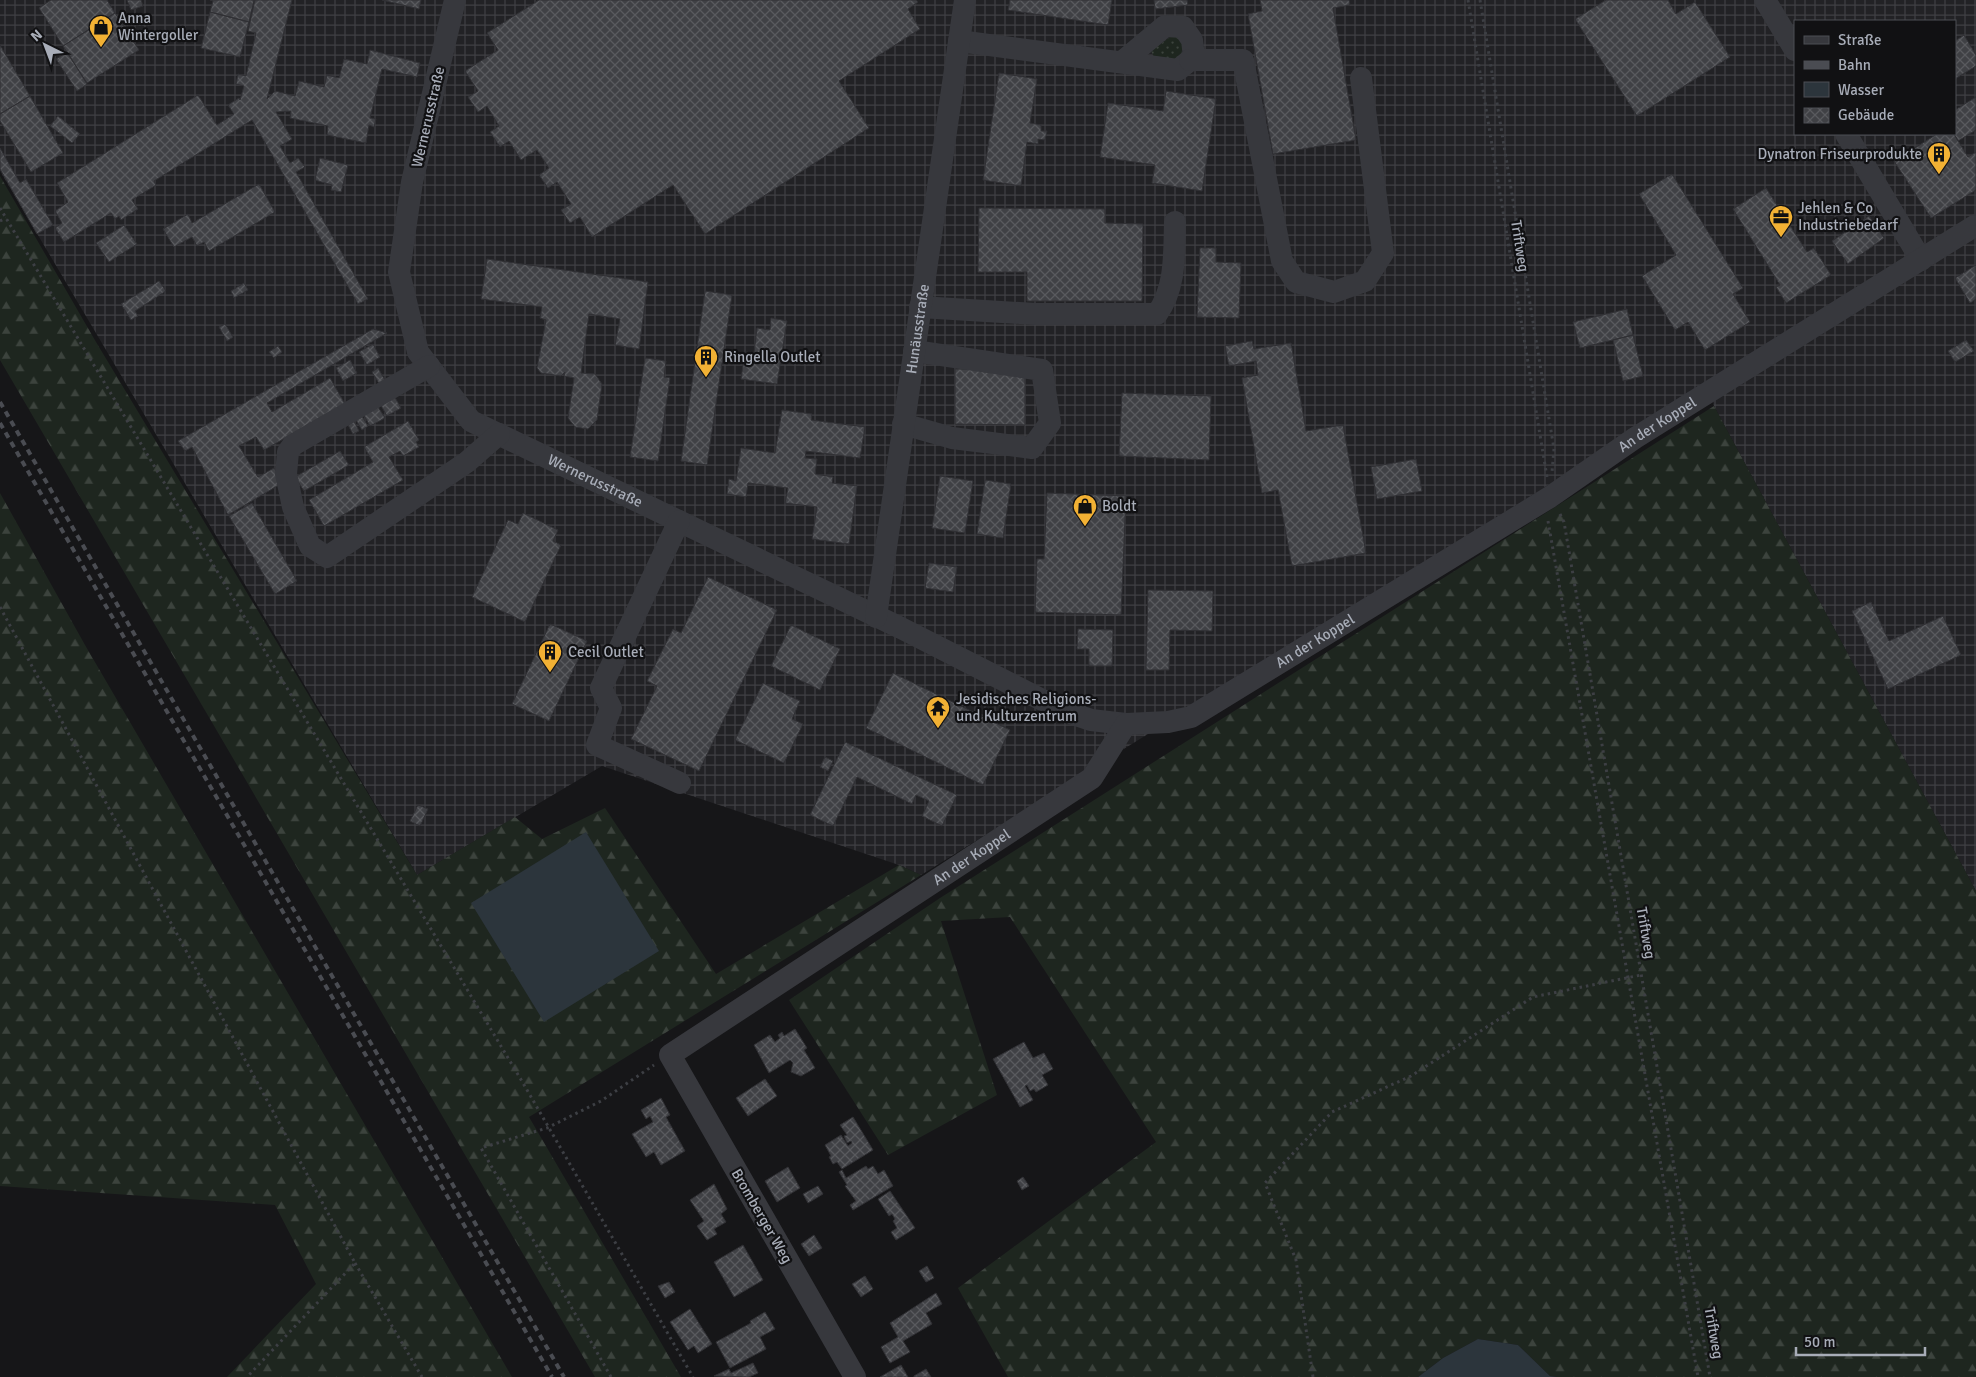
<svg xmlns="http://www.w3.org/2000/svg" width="1976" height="1377" viewBox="0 0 1976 1377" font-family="Signika,sans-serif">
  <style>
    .industrial { fill: url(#industrial-grid); fill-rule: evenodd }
    .grass { fill: url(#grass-dots) }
    .forest { fill: url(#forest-firs) }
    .water { fill: #2c353c }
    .building { fill: url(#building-cross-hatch); stroke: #303034 }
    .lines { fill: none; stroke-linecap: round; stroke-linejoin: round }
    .path { stroke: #3d3f44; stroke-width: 3; stroke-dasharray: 2.5 4; stroke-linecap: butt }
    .minor { stroke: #37383d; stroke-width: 22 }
    .rail { stroke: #4a4c52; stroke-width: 4; stroke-dasharray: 6 5; stroke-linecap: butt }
    .labels { text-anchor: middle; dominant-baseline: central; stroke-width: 4.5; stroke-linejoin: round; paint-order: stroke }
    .poi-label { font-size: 15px; fill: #a8adb8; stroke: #111113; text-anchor: start }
    .street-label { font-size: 15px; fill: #a8adb8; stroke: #111113 }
  </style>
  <defs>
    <pattern id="industrial-grid" width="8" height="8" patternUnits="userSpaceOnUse" patternTransform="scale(1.25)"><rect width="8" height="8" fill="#222225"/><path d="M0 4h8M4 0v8" fill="none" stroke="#3f3f43"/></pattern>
    <pattern id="grass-dots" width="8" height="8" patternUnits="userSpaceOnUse" patternTransform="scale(1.25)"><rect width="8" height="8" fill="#1e261f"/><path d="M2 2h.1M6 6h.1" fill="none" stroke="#3c433d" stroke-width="1.8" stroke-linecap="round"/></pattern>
    <pattern id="forest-firs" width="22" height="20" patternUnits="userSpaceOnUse" patternTransform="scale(1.25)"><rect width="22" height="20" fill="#1e261f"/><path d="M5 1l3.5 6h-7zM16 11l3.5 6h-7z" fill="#3c433d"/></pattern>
    <pattern id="building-cross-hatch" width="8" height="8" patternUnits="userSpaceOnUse" patternTransform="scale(1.25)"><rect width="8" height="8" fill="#404145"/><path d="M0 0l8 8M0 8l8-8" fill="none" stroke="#595a5e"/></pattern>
  </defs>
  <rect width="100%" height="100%" fill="#161618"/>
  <!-- industrial -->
  <path class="industrial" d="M0,0H1976V891L1714,406L1708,386L921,875L899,865L602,766L417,875L0,171ZM1795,21H1955V134H1795Z"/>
  <!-- grass -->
  <path class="grass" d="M1170,37H1177L1183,43L1181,56L1172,60L1154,57L1151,51Z"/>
  <!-- forest -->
  <path class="forest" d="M0,176L96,342L417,875L515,817L542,839L605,808L716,974L899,865L921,875L529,1117L681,1377H595L0,360Z
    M1714,406L1976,891V1377H1557L1550,1376L1518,1345L1478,1339L1443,1358L1418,1377H1008L958,1288L1156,1142L1010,917L941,921L997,1095L888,1155L789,1000L940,898Z
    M0,493L85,645L512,1377H227L316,1284L275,1205L0,1186Z"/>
  <!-- water -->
  <path class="water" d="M586,832L659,951L544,1022L471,903Z
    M1478,1339L1518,1345L1550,1376L1557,1377H1418L1443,1358Z"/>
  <!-- building -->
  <path class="building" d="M51,0H107L115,13L63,46L39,8Z
    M127,0H141L143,6L131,10Z
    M210,0H254L249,22L210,12L213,1Z
    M255,0H292L267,99L275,91L295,96L299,81L324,87L327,75L339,78L344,59L367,64L370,50L420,63L417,77L382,69L370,118L376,119L374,127L369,125L366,143L327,135L328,126L290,118L291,111L276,112L292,139L280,146L290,163L298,158L305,167L296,172L368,299L358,304L252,120L154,181L156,185L132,200L138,209L121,220L119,216L115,219L111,213L64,242L55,228L62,223L55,211L68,202L57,183L198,95L217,125L234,114L228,105L239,98L240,100L244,86L236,84L238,74L246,76L256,33L248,31Z
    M382,0H421L419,9Z
    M539,0H916L918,2L908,9L920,29L839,81L869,128L705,234L673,185L592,237L580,217L570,223L561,210L571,204L557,182L548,188L539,175L549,168L537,150L521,160L509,141L500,147L490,132L499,126L487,106L478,112L468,97L478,91L465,71L498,50L487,33Z
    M1010,0H1112L1108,25L1008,10Z
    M1154,0H1187L1188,5L1155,9Z
    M1260,0H1349L1350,5L1333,8L1356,140L1273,154L1248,14L1262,11Z
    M1606,0H1668L1676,14L1695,2L1730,57L1637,116L1575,19Z
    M210,12L249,22L240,57L201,48Z
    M115,13L139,50L87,83L63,46Z
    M1964,35L1976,55V66L1955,79V41Z
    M0,45L30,96L0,114Z
    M67,52L87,84L77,91L56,59Z
    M999,73L1037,79L1030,123L1041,125V131H1047L1045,140L1038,139V144L1027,142L1021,186L983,180Z
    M1166,91L1216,99L1202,191L1152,183L1155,165L1100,157L1108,103L1163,111Z
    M30,96L63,153L31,172L0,121V114Z
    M1976,97V130L1958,141L1954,134L1955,110Z
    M58,116L80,134L72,143L50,126Z
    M1937,134H1954L1968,157L1976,152V190L1931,218L1894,161Z
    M0,148L20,183L26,179L53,225L37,234L0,169Z
    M320,158L348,165L341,192L331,190L332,185L315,180Z
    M1672,174L1743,288L1733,294L1750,322L1705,350L1688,322L1675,330L1642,276L1676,255L1639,194Z
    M259,184L275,212L209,251L204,242L197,246L192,237L174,247L163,229L188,214L192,223Z
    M1766,188L1807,252L1814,248L1831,275L1786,303L1776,287L1780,285L1733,209Z
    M979,208L1105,209V223L1143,224L1142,301H1027V272H978Z
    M1869,216L1884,238L1848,264L1832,241Z
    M124,225L137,244L109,262L96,243Z
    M1200,248H1216V262L1241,263L1239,318L1197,317Z
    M487,259L648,282L639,349L615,345L620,319L589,314L581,373L595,374L602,384L597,420L588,429L575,427L568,418L574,378L564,376L565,372L561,376L541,373L537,368L546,320L540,318L542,307L481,299Z
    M1976,265V299L1970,303L1955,278Z
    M159,281L166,291L135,311L138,316L131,320L121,304Z
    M244,283L248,290L234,298L231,291Z
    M705,291L732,295L707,465L681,461Z
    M1627,309L1633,335L1580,348L1573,322Z
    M771,318L787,321L777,384L741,379L745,352L754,353L757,328L770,330Z
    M225,324L233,337L227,341L219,327Z
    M373,329L387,333L267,403L272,412L330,378L345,404L264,450L256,437L239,446L258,477L274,468L284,482L228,515L192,447L185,451L178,441Z
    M1633,335L1643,376L1623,381L1613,340Z
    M1966,340L1974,351L1955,362L1948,351Z
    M1252,341L1254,349L1291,343L1306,431L1343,425L1366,553L1292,566L1278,490L1262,493L1242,378L1258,375L1256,361L1229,366L1225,346Z
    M373,344L380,357L367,365L359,352Z
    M278,346L282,352L274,358L269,352Z
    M645,358L666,361L664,377L670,378L658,461L630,457Z
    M350,360L357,373L343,381L336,368Z
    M378,368L386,382L380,385L372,372Z
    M955,369L1025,370V425L955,424Z
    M1122,393L1211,396L1209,460L1119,456Z
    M393,394L401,408L387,416L379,402Z
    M376,404L385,418L370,426L362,412Z
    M782,410L812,414L811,420L865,427L860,458L806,451L805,458L817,459L815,474L833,477L832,483L857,486L849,544L812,539L817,507L785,503L788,488L748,483L746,497L727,494L729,479L736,481L741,448L775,453Z
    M360,413L368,426L362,430L354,417Z
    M354,421L359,431L353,434L348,425Z
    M408,421L419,440L416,442L419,447L403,456L400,451L389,457L403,480L324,526L309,500L373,462L364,447Z
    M340,451L349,465L304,491L295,477Z
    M1416,459L1422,491L1377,499L1371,467Z
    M940,476L973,481L965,533L932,528Z
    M985,480L1011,484L1003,538L977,534Z
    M1047,493L1126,496L1121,615L1035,612L1037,559H1044Z
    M252,503L297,581L275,594L229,516Z
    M523,513L558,530L553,541L561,545L525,622L472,597L508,520L518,524Z
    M929,563L957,567L953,592L925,588Z
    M708,577L777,610L699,771L631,739L657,686L647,681L673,629L681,633Z
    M1148,590L1213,591L1212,631L1170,630L1169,670H1146Z
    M1871,602L1889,641L1943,616L1961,655L1888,689L1852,611Z
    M550,624L587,641L549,721L512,704Z
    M791,625L840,649L820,690L771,666Z
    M1078,629L1113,630L1112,666H1089V649H1077Z
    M893,673L1010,730L983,785L866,728Z
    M763,683L800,701L792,719L803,724L784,763L735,740Z
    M845,742L957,795L942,826L922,816L929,801L916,795L912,804L857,777L833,826L810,815Z
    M825,757L833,761L828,771L820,767Z
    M418,805L428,809L420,826L410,821Z
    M795,1029L807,1048L804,1050L815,1068L801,1076L791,1072L793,1063L790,1060L769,1073L754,1045L770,1035L775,1042L780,1038L778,1035L782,1032L784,1036Z
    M1024,1042L1033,1058L1044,1053L1053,1069L1042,1075L1048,1085L1036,1092L1034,1089L1030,1091L1027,1085L1025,1086L1033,1100L1020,1107L993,1059Z
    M765,1079L777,1096L748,1116L736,1098Z
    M661,1098L670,1115L666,1117L685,1151L661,1165L654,1152L646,1157L632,1134L653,1122L650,1116L646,1119L641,1110Z
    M853,1117L873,1150L842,1169L837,1162L833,1164L829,1157L831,1156L825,1145L841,1135L848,1146L852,1143L851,1141L847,1143L844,1136L847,1135L840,1125Z
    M866,1166L868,1169L873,1166L878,1174L884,1170L893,1186L853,1210L850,1205L856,1201L845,1186L847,1185L839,1172L842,1170L846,1178Z
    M788,1167L800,1188L777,1202L765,1181Z
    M1023,1177L1029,1186L1022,1190L1017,1181Z
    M714,1184L727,1209L721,1214L726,1222L714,1229L717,1234L707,1240L697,1226L704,1221L690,1200Z
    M818,1186L823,1194L808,1203L803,1194Z
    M890,1191L915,1228L896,1240L891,1232L897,1228L893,1221L895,1219L892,1214L889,1216L878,1199Z
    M814,1235L822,1248L809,1256L801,1244Z
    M743,1245L763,1280L734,1297L714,1262Z
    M927,1266L934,1278L926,1282L919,1271Z
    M865,1276L873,1289L861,1297L852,1284Z
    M669,1282L675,1292L665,1298L658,1286Z
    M936,1293L942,1304L926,1313L932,1324L903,1341L910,1352L890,1363L881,1347L898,1337L890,1323Z
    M690,1309L712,1344L698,1353L694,1346L688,1350L670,1322Z
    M765,1312L775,1329L760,1337L766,1349L730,1368L716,1342L751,1323L750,1321Z
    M753,1363L758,1373L749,1377L714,1376L729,1369L731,1373Z
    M901,1365L908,1377H880Z
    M926,1369L931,1377H914V1376Z"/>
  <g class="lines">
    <!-- path -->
    <path class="path" d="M1468,0L1547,477
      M1480,0L1554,449L1552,472
      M0,208L523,1083L693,1377
      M0,221L6,218
      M1560,514L1564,522L1710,1377
      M1548,521L1698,1377
      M0,607L355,1263L247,1377
      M355,1263L422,1377
      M611,1377L481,1148L547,1128L601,1101L654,1065
      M1313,1377L1296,1260L1265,1183L1332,1112L1411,1076L1533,997L1641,975"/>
    <!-- minor -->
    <g class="minor">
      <path id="s1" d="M455,0L412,182L399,272L418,352L471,421L901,628L1062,710L1091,720L1126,724"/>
      <path d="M1765,0L1795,50"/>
      <path d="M959,41L1178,70L1194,57L1192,40L1183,27L1165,26L1122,62"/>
      <path d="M1190,60H1243L1282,261L1296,282L1334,292L1365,281L1383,253L1361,78"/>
      <path d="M1846,134L1921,260"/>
      <path d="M920,307L1036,314H1157C1176,287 1174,255 1175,222"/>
      <path d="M429,366L293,445L288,452L286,474L293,507L310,546L327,557L467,462L499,434"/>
      <path d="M903,424L952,438L1032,448L1050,423L1042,370L914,351"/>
      <path d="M679,521L601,688L611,708L597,745L680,783"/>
      <path id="s2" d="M876,617L965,0"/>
      <path id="s3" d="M855,1377L670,1055L1092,778L1126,724L1168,722L1191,717L1550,497L1635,438L1976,225"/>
    </g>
    <!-- rail -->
    <path class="rail" d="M0,402L564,1377
      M0,423L552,1377"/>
  </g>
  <!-- icons -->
  <defs>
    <g id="shop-pin" transform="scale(1.25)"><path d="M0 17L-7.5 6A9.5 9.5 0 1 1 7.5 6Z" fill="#f2b134" stroke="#111113"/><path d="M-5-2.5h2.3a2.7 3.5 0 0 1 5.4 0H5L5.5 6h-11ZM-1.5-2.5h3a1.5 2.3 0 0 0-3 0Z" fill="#111"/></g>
    <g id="building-pin" transform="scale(1.25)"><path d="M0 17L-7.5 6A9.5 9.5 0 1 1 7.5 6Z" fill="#f2b134" stroke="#111113"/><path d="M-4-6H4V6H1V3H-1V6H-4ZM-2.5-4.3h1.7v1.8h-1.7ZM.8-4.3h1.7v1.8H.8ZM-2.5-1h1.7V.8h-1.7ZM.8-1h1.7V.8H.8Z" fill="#111"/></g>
    <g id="office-pin" transform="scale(1.25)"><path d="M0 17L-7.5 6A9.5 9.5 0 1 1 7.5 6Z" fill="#f2b134" stroke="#111113"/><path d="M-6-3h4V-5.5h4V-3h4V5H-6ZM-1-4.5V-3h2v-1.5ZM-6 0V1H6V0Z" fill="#111"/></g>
    <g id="temple-pin" transform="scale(1.25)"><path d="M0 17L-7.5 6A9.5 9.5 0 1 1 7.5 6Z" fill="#f2b134" stroke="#111113"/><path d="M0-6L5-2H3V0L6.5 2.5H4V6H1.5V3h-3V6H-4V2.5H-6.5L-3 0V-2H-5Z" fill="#111"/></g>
  </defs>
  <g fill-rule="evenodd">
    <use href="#shop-pin" x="101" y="27"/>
    <use href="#building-pin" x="1939" y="154"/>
    <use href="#office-pin" x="1781" y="217"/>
    <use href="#building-pin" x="706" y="357"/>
    <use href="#shop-pin" x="1085" y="506"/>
    <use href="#building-pin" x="550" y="652"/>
    <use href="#temple-pin" x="938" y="708"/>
  </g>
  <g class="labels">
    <!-- poi labels -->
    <g class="poi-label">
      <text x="118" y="18">Anna<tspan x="118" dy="17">Wintergoller</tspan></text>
      <text x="1922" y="154" text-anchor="end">Dynatron Friseurprodukte</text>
      <text x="1798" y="208">Jehlen &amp; Co<tspan x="1798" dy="17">Industriebedarf</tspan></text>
      <text x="724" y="357">Ringella Outlet</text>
      <text x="1102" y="506">Boldt</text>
      <text x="568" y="652">Cecil Outlet</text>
      <text x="956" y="699">Jesidisches Religions-<tspan x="956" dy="17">und Kulturzentrum</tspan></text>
    </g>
    <!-- street labels -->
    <g class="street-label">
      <text transform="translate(428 117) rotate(-77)">Wernerusstraße</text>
      <text transform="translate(1520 246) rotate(81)">Triftweg</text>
      <text stroke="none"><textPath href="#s2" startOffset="291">Hunäusstraße</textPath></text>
      <text stroke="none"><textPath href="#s3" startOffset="1556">An der Koppel</textPath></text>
      <text stroke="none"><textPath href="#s1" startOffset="585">Wernerusstraße</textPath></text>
      <text stroke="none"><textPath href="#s3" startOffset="1151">An der Koppel</textPath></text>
      <text stroke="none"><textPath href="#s3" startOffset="732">An der Koppel</textPath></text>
      <text transform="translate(1646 933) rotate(80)">Triftweg</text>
      <text transform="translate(762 1216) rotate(60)">Bromberger Weg</text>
      <text transform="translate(1714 1333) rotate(80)">Triftweg</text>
    </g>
  </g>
  <!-- legend -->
  <rect x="1794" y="20" width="162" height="115" fill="#111113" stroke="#4d4f55"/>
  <rect x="1804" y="36" width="25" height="8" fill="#37383d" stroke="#4d4f55"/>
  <text x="1838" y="45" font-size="15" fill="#a8adb8">Straße</text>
  <rect x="1804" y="61" width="25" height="8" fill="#4a4c52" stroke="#4d4f55"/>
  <text x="1838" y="70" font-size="15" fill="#a8adb8">Bahn</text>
  <rect x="1804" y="82" width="25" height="15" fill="#2c353c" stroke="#4d4f55"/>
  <text x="1838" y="95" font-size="15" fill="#a8adb8">Wasser</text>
  <rect x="1804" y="108" width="25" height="15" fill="url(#building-cross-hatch)" stroke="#4d4f55"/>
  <text x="1838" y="120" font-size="15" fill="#a8adb8">Gebäude</text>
  <!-- north arrow -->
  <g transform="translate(45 45) rotate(318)" stroke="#111113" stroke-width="4" paint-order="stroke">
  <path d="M0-4L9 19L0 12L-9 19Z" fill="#a8adb8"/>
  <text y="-8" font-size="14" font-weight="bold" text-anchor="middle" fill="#a8adb8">N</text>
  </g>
  <!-- scale -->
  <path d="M1796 1347v8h129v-8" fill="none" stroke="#a8adb8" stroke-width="2.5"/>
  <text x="1804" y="1347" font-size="15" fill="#a8adb8" stroke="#111113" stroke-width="4" paint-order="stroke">50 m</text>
</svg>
